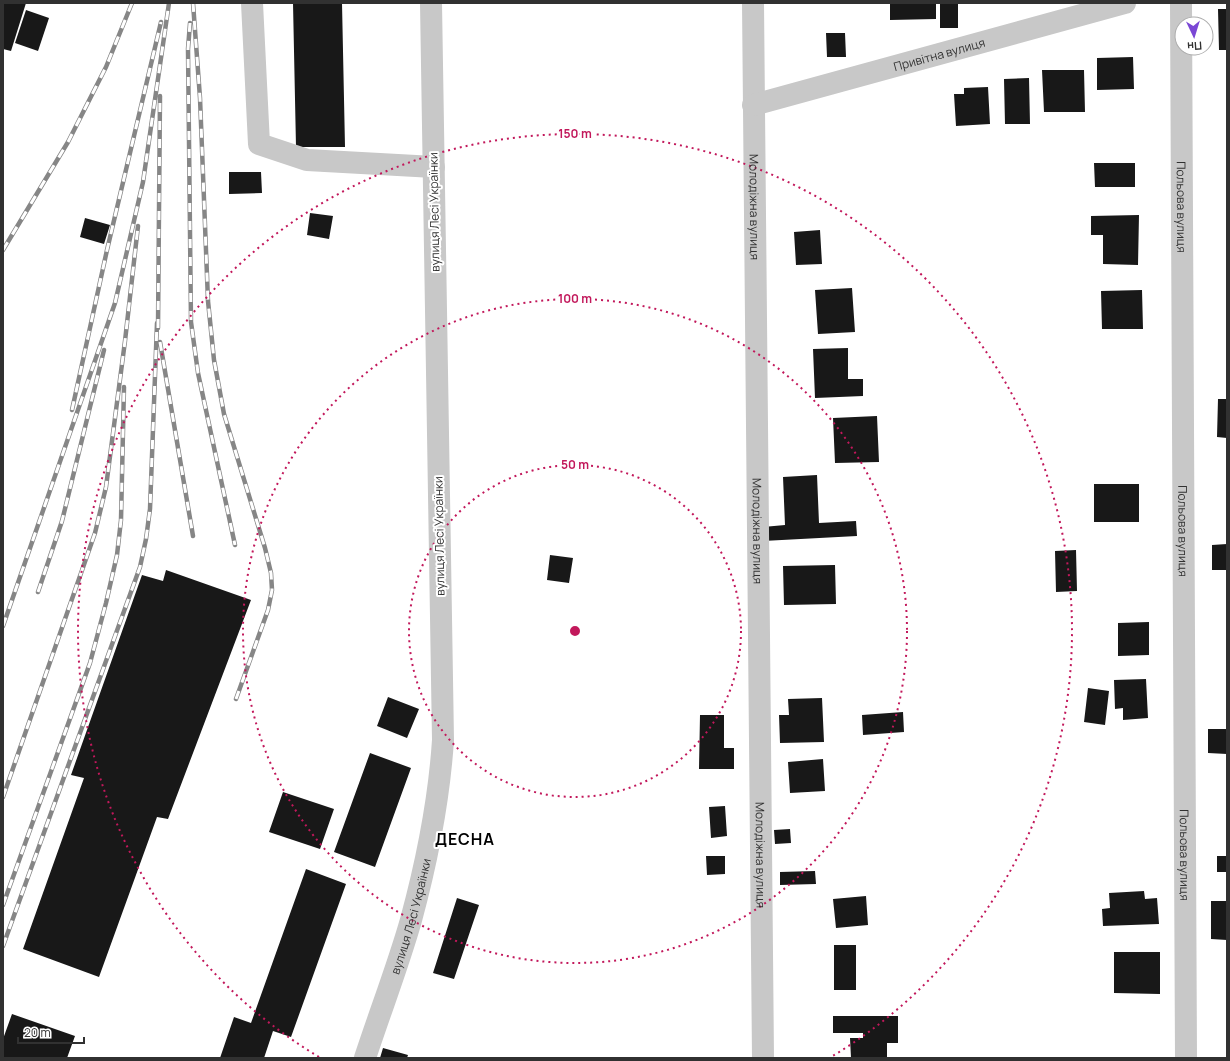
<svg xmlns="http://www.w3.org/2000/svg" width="1230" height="1061" viewBox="0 0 1230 1061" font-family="Manrope,sans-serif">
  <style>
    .building { fill: #181818 }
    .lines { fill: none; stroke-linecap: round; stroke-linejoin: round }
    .minor { stroke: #c8c8c8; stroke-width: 22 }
    .rail-casing { stroke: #868686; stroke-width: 4.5 }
    .rail { stroke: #fff; stroke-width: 3; stroke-dasharray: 9; stroke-linecap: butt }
    .ring { fill: none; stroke: #c2185b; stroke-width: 2; stroke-dasharray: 2 4 }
    .labels { text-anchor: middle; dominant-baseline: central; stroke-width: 4; stroke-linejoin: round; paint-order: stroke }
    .street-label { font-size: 12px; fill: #313131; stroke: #fff }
    .district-label { font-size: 16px; font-weight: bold; letter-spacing: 1px; fill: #000; stroke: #fff }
    .centre { fill: #c2185b; stroke: #fff; stroke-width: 2 }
    .ring-label { font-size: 12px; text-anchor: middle; font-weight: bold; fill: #c2185b; stroke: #fff; stroke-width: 4; stroke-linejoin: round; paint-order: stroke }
  </style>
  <rect width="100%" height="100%" fill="#fff"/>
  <!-- building -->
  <path class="building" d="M3,3H26L11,51L3,49Z
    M293,3H342L345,147H296Z
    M890,3H936V19L890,20Z
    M940,3H958V28H940Z
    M1218,9H1227V50H1219Z
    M26,10L49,18L38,51L15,43Z
    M826,33H845L846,57H827Z
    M1133,57L1134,89L1097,90V58Z
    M1042,70H1084L1085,112H1044Z
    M1029,78L1030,124H1005L1004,79Z
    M988,87L990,124L956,126L954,94H964V88Z
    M1094,163H1135V187H1095Z
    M229,172H261L262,193L229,194Z
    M310,213L333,216L329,239L307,235Z
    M1139,215L1138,265L1103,264V235H1091V216Z
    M85,218L110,225L104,244L80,237Z
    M820,230L822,264L796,265L794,232Z
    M852,288L855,332L818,334L815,290Z
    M1142,290L1143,329H1102L1101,291Z
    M848,348V379H863V396L815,398L813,349Z
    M1218,399H1227V438L1217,437Z
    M877,416L879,462L835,463L833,418Z
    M817,475L819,523L856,521L857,536L763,541V527L785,525L783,477Z
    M1094,484H1139V522H1094Z
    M1227,544V570H1212V545Z
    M1076,550L1077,591L1056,592L1055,551Z
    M550,555L573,558L569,583L547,580Z
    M835,565L836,604L784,605L783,566Z
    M166,570L251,600L168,819L157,817L99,977L23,949L84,778L71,775L142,575L163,581Z
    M1149,622V655L1118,656V623Z
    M1146,679L1148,718L1123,720V708L1115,709L1114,680Z
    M1088,688L1109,691L1105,725L1084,722Z
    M388,697L419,709L407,738L377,726Z
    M822,698L824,742L780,743L779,715H789L788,699Z
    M903,712L904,732L863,735L862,715Z
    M700,715H724V748H734V769H699Z
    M1208,729H1227V754L1208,753Z
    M370,753L411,768L375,867L334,852Z
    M823,759L825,791L790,793L788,762Z
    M283,792L334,809L320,849L269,832Z
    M725,806L727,836L711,838L709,807Z
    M790,829L791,843L775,844L774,830Z
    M706,856H725V874L707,875Z
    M1217,856H1227V872H1217Z
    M306,869L346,884L291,1037L273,1031L264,1058H220L234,1017L251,1023Z
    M815,871L816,884L780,885V872Z
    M1144,891L1145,899L1157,898L1159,924L1103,926L1102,909L1110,908L1109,893Z
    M866,896L868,925L836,928L833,899Z
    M457,898L479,905L454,979L433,973Z
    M1211,901H1227V940L1211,939Z
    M834,945H856V990H834Z
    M1114,952H1160V994L1114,993Z
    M12,1014L75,1036L67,1058H3V1039Z
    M833,1016H898V1043H887V1058H851L850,1038H863V1033H833Z
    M383,1048L408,1055L407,1058H380Z"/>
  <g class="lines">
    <!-- minor -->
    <g class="minor">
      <path d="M252,3L259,144L307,160L434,167"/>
      <path id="s1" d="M753,3L763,1058"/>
      <path id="s2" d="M1181,3L1186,1058"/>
      <path id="s3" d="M753,105L1125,3"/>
      <path id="s4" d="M365,1058C380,1012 398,966 411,920C427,861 439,801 443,740L431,3"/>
    </g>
    <!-- rail casing -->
    <g class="rail-casing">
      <path id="rail" d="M193,3L200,98L208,301L214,360L224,414L265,548L271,573L272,590L268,610L236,699
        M190,23L188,49L191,322L198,373L235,545
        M3,250L68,142L106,67L132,3
        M158,328L160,96
        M160,342L193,536
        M72,410L107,250L161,22
        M38,592L62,521L104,350
        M3,626L115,303L143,182L169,3
        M3,797L95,533L106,487L125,341L138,226
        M3,905L90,663L106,603L117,555L121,520L124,387
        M3,946L140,567L146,539L150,509L157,323"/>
    </g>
    <!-- rail -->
    <use href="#rail" class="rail"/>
  </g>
  <!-- distance rings -->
  <g class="ring">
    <circle cx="575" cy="631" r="166"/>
    <circle cx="575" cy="631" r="332"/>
    <path d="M319 1057A497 497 0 1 1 831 1057"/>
  </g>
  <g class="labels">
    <!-- street labels -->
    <g class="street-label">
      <text stroke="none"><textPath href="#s3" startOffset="193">Привітна вулиця</textPath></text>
      <text stroke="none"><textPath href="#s1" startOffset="204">Молодіжна вулиця</textPath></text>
      <text stroke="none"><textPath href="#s2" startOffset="204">Польова вулиця</textPath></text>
      <text transform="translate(434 212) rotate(-91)">вулиця Лесі Українки</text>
      <text stroke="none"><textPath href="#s2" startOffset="528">Польова вулиця</textPath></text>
      <text stroke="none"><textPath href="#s1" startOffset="528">Молодіжна вулиця</textPath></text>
      <text transform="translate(439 536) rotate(-91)">вулиця Лесі Українки</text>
      <text stroke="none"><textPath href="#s1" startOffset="852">Молодіжна вулиця</textPath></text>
      <text stroke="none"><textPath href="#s2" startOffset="852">Польова вулиця</textPath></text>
      <text stroke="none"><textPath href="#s4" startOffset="149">вулиця Лесі Українки</textPath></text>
    </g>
    <!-- district labels -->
    <g class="district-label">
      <text x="465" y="839">ДЕСНА</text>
    </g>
  </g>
  <circle cx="575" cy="631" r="6" class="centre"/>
  <g class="ring-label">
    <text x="575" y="138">150 m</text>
    <text x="575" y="303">100 m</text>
    <text x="575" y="469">50 m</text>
  </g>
  <!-- border -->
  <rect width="1230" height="1061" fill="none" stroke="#313131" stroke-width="8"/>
  <!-- north arrow -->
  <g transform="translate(1194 36) rotate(176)"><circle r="19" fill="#ffffff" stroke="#adadad"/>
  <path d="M0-3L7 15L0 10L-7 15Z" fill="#7a47d5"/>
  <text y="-6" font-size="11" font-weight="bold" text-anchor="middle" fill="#313131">Пн</text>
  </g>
  <!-- scale -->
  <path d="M18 1037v6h66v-6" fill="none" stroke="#313131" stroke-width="2"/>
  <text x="24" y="1037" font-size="12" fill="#313131" stroke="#ffffff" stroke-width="3" paint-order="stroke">20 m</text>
</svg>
